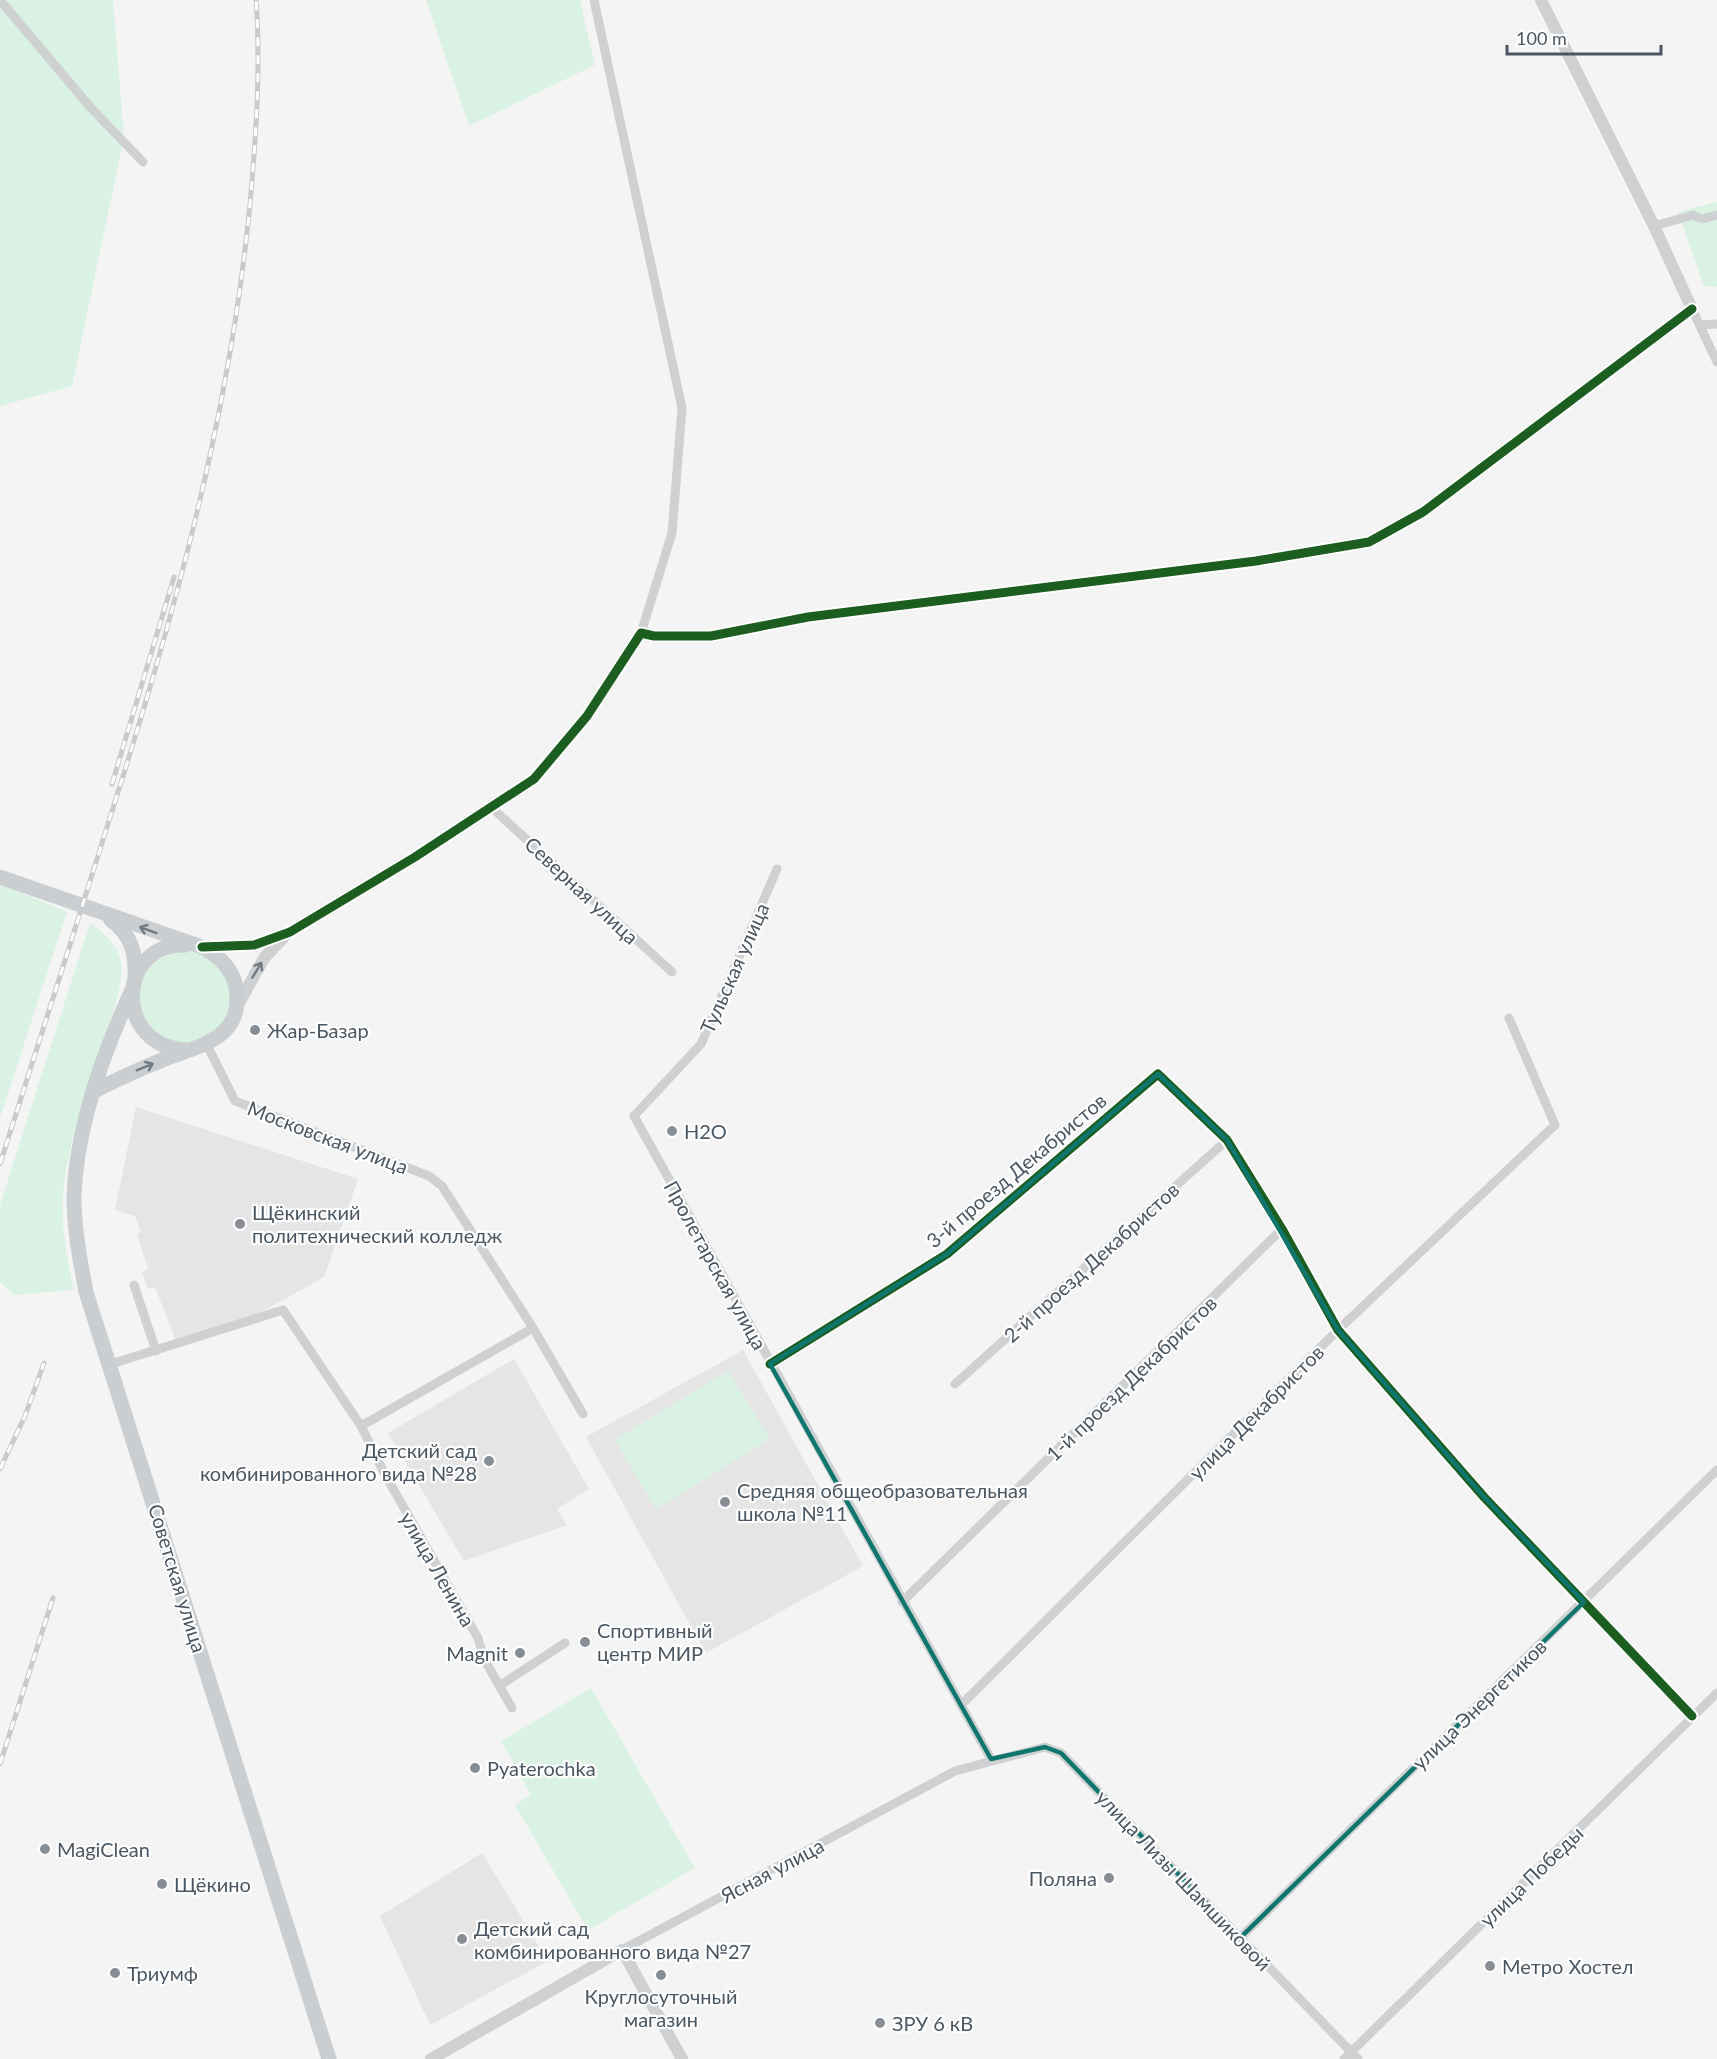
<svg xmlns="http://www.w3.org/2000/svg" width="1717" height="2059" viewBox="0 0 1717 2059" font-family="Lato,sans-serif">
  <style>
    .education { fill: #e6e5e6 }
    .green { fill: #d9f2e3 }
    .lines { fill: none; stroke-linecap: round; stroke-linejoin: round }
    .minor { stroke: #ced0d2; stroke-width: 9 }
    .tertiary { stroke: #ced0d2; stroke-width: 12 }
    .primary { stroke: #caced1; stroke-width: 15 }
    .rail-casing { stroke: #c9cacc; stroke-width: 5 }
    .rail { stroke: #fff; stroke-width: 3; stroke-dasharray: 9; stroke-linecap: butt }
    .cycleway-casing { stroke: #fff; stroke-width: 13 }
    .cycleway { stroke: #1b5e20; stroke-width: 9 }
    .oneway { stroke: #707a83 }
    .oneway2 { stroke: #727b83 }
    .marked { fill: none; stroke: #0f766e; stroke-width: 4.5; stroke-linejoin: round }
    .poi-dot { fill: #868d94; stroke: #fff; stroke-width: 2 }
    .labels { text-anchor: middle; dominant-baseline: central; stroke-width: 4.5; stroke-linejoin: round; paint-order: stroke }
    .street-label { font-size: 20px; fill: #4a5661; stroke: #fff }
    .poi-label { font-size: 20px; fill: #4a5661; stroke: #fff; text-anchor: start }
  </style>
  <rect width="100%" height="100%" fill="#f4f4f4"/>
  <!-- education -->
  <path class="education" d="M136,1107L358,1179L324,1277L251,1318L176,1341L155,1287L148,1289L142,1272L148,1269L137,1234L141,1232L135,1216L115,1210Z
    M743,1350L863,1566L706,1653L586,1437Z
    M514,1359L589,1489L557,1509L567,1525L464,1561L388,1433Z
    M482,1853L548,1961L430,2025L380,1916Z"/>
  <!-- green -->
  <path class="green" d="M0,0H113L124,137L72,386L0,406Z
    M426,0H580L595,65L469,126Z
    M1717,202V287L1704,286L1678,212Z
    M0,884L67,912L0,1118Z
    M90,923C104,932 123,951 122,970C120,1000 105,1033 96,1062C83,1101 66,1154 63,1195C61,1226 67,1260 74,1290L14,1295L0,1282V1205Z
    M139 997a46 46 0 1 1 92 0a46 46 0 1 1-92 0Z
    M728,1371L770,1439L656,1509L615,1440Z
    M591,1688L695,1868L588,1930L515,1805L531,1795L501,1741Z"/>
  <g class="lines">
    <!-- minor -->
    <path class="minor" d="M0,0L91,108L143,162
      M594,0L682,408L672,533L641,633
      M1654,226L1693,215L1702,219L1717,215
      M1692,309L1717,362
      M1700,325L1717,324
      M492,808L672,972
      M777,869L701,1044L634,1116L991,1759
      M207,1045L235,1101L429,1176L442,1186L533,1328L361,1426
      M134,1285L156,1351
      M533,1328L583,1414
      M111,1364L283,1310L361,1426L383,1471L478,1638L484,1659L512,1708
      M770,1364L947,1254L1158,1074L1227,1140L1282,1229L1338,1330L1484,1497L1692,1716
      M955,1384L1227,1140
      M902,1602L1282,1229
      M499,1686L565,1643
      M962,1704L1338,1330L1555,1125L1509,1018
      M1240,1938L1717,1470
      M622,1950L955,1771L1045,1747L1061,1753L1358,2059
      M1344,2059L1717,1693"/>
    <!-- tertiary -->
    <path class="tertiary" d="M202,947L254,945L290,932L415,857L534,779L587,716L641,633L654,636H711L808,617L1256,561L1369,542L1423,512L1692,309L1654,226L1541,0
      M238,1005L264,958L283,938
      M431,2059L622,1950L682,2059"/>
    <!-- primary -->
    <path class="primary" d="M0,877L202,947C219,956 233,968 236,988C245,1039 198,1046 162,1060C139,1070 117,1079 95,1091
      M111,920C131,934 136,953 135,977
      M132,990C104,1051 76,1128 74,1197C74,1229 80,1260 86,1292L329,2059
      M186,1050C112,1046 117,942 186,945"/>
    <!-- rail casing -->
    <g class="rail-casing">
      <path id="rail" d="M112,784L174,577
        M0,1164C38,1045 76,927 113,808C176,610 230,412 250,204C256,137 261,68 256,0
        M0,1469L25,1416L44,1363
        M0,1764L53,1598"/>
    </g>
    <!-- rail -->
    <use href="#rail" class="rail"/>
    <!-- cycleway casing -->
    <g class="cycleway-casing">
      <path id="cycleway" d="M202,947L254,945L290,932L415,857L534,779L587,716L641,633L654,636H711L808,617L1256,561L1369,542L1423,512L1692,309
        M770,1364L947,1254L1158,1074L1227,1140L1282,1229L1338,1330L1484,1497L1692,1716"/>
    </g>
    <!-- cycleway -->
    <use href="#cycleway" class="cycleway"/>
  </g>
  <!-- one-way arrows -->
  <defs><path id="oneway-shaft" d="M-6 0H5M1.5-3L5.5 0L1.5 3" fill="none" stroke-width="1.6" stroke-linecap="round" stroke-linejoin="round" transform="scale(1.5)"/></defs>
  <g class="oneway">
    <use href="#oneway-shaft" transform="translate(148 930) rotate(-160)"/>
    <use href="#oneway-shaft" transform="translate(145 1067) rotate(-22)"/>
  </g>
  <use class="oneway2" href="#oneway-shaft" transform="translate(257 970) rotate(-59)"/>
  <!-- marked area -->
  <path class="marked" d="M1158,1074L1227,1140L1338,1330L1484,1497L1584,1602L1240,1938L1061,1753L1045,1747L991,1759L770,1364L947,1254Z"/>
  <!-- markers -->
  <g class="poi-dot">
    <circle cx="255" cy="1030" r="6"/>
    <circle cx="672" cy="1131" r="6"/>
    <circle cx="240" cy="1224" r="6"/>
    <circle cx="489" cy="1461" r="6"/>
    <circle cx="725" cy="1502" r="6"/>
    <circle cx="585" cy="1642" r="6"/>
    <circle cx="520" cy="1653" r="6"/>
    <circle cx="475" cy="1768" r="6"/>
    <circle cx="45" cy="1849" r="6"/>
    <circle cx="1109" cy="1878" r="6"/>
    <circle cx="162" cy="1884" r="6"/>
    <circle cx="462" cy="1939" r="6"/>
    <circle cx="1490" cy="1966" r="6"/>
    <circle cx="115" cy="1973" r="6"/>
    <circle cx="661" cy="1975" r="6"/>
    <circle cx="880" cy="2023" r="6"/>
  </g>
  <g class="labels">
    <!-- street labels -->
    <g class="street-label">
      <text transform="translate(582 890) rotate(43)">Северная улица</text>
      <text transform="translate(734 968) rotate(-66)">Тульская улица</text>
      <text transform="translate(328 1137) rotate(21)">Московская улица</text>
      <text transform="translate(1016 1170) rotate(-40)">3-й проезд Декабристов</text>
      <text transform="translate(1091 1262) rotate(-42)">2-й проезд Декабристов</text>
      <text transform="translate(716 1265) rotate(61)">Пролетарская улица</text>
      <text transform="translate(1131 1378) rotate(-44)">1-й проезд Декабристов</text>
      <text transform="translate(1256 1412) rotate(-45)">улица Декабристов</text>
      <text transform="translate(438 1569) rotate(60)">улица Ленина</text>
      <text transform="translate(178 1578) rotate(73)">Советская улица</text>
      <text transform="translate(1479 1704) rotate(-44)">улица Энергетиков</text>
      <text transform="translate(772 1870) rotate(-28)">Ясная улица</text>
      <text transform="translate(1531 1876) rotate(-44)">улица Победы</text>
      <text transform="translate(1184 1880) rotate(46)">улица Лизы Шамшиковой</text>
    </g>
    <!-- poi labels -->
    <g class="poi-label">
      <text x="267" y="1030">Жар-Базар</text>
      <text x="684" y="1131">Н2О</text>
      <text x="252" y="1212">Щёкинский<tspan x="252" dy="23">политехнический колледж</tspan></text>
      <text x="477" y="1450" text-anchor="end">Детский сад<tspan x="477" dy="23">комбинированного вида №28</tspan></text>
      <text x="737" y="1490">Средняя общеобразовательная<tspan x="737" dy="23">школа №11</tspan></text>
      <text x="597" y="1630">Спортивный<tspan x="597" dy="23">центр МИР</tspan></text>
      <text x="508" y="1653" text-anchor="end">Magnit</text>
      <text x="487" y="1768">Pyaterochka</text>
      <text x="57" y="1849">MagiClean</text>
      <text x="1097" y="1878" text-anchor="end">Поляна</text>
      <text x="174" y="1884">Щёкино</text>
      <text x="474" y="1928">Детский сад<tspan x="474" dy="23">комбинированного вида №27</tspan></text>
      <text x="1502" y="1966">Метро Хостел</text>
      <text x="127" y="1973">Триумф</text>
      <text x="661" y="1996" text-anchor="middle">Круглосуточный<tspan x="661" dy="23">магазин</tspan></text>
      <text x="892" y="2023">ЗРУ 6 кВ</text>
    </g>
  </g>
  <!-- scale -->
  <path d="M1507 45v9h154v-9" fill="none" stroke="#4a5661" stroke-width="3"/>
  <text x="1516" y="45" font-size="18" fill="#4a5661" stroke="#ffffff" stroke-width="4.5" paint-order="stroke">100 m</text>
</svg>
